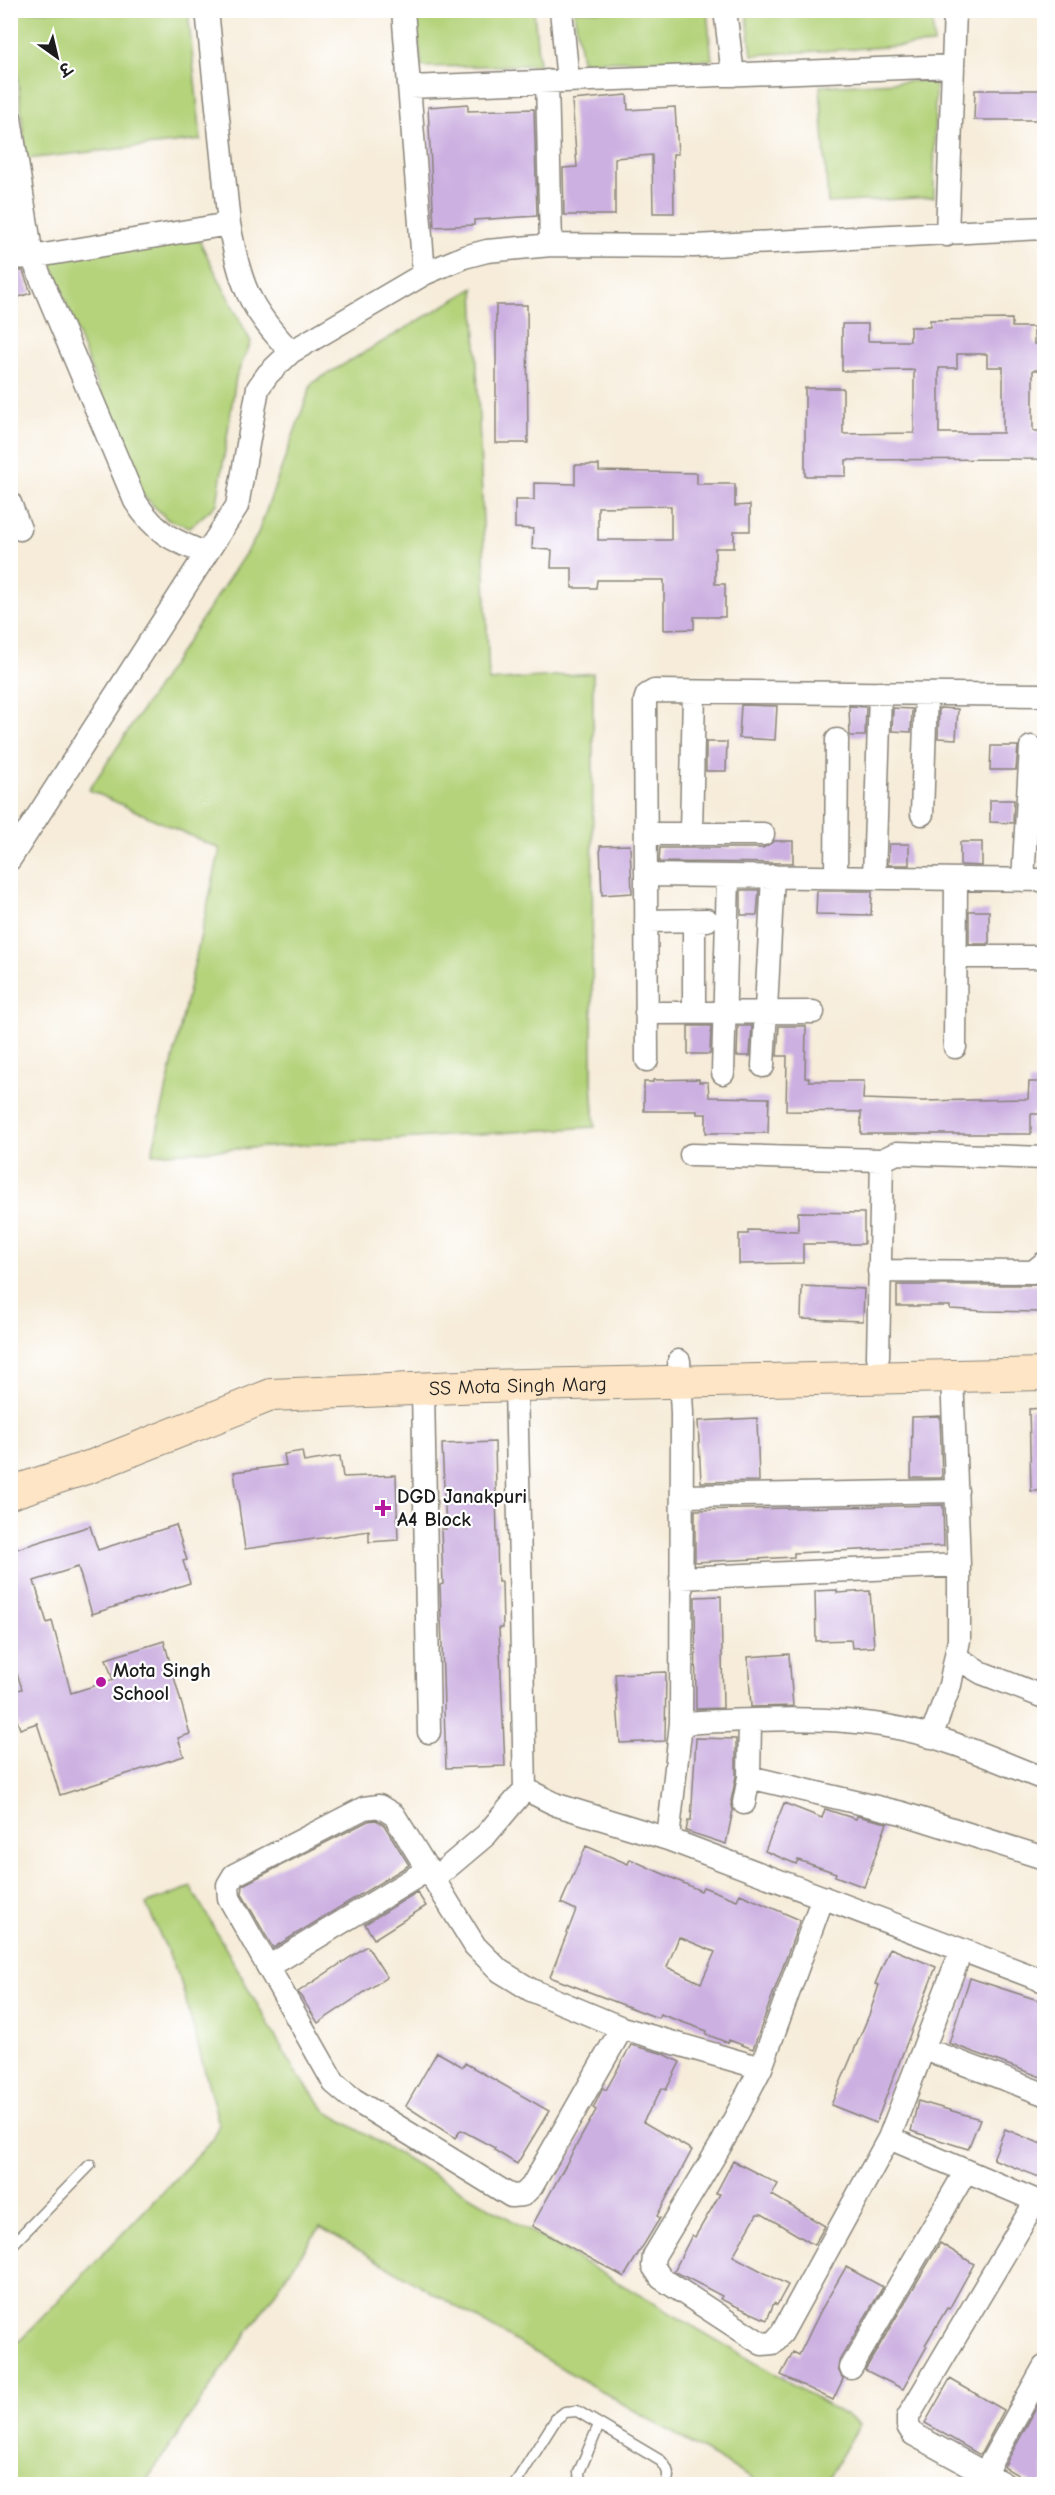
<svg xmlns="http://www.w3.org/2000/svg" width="1055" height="2495" viewBox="0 0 1055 2495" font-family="'Comic Neue','Playpen Sans Deva',sans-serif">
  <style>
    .green { fill: #b4d37a; stroke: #68784b; stroke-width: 1.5 }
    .building { fill: #ccb0e1; fill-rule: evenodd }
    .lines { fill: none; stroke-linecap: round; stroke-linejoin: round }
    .lane-casing { stroke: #89847a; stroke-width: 13 }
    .street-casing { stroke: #89847a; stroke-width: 25 }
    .secondary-casing { stroke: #89847a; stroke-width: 34 }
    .lane { stroke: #fff; stroke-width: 10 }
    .street { stroke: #fff; stroke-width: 22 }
    .secondary { stroke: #fde5c5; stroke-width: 32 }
    .poi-dot { fill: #b5179e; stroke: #fff; stroke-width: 2 }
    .labels { text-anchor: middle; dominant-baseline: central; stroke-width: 4.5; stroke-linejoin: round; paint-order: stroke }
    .street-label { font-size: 20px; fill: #1c1c1c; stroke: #fff }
    .poi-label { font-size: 20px; font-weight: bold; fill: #1c1c1c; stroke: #fff; text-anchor: start }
  </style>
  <rect width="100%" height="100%" fill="#fff"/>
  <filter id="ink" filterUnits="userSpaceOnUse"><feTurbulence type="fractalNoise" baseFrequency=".0167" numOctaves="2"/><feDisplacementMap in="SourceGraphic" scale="12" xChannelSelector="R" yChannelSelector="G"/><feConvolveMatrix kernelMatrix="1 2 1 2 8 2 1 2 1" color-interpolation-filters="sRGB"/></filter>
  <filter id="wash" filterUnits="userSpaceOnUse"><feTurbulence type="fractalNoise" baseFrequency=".008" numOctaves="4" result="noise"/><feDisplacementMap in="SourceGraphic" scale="24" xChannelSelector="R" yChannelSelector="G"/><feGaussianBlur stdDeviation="1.35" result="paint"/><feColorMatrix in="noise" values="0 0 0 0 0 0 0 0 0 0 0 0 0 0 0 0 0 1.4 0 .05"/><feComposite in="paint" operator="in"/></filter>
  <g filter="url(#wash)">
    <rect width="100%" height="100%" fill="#f6ecd9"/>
    <!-- green -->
    <path class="green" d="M11,11H188L201,140L26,159Z
      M414,11H534L539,65L422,67Z
      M574,11H707L712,60L582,61Z
      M746,11H932L934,44L752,55Z
      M935,80L934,197L828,203L820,86Z
      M199,240L251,342L236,377L217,504L190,527L168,520L135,487L49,257Z
      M474,288L489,681L593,673L592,1081L595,1127L152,1154L220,849L89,790L257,536L312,383Z
      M191,1887L296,2073L327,2112L860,2424L825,2484H760L320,2227L144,2484H11V2350L214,2138L219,2124L180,1979L146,1904Z"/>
    <g id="blocks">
      <!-- building -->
      <path class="building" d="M975,90H1042L1043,120H974Z
        M627,95L628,110L675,107L678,154H673L674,213H653L652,155L615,158V215H564L563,168L577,167L572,100Z
        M468,104V111L534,109L537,216L474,220V225L434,227L428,107Z
        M10,271H23L31,293L10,300Z
        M496,305H527L528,443H496Z
        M1012,319V327H1034V344H1044V370H1033V431H1044V459L846,460V476H805V388H843V434L914,433V370L842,371V324H868V341H910V327H930V320ZM957,354H987V367H1003V433H939V368H957Z
        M575,465H599V471L697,473V484H735V506L750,505V531H734V548H715V584H725V617H694V629L664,630V580H597L596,588H572V568H551L552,550L532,549L533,529L515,528V500H534V483L575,484ZM671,506V540H598V507Z
        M741,705L777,706L775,740L739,738Z
        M849,706L866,707L865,736H850Z
        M893,708L912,709L911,732L892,731Z
        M939,708L958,709L956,739L938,738Z
        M706,742H727L726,771H706Z
        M991,746H1018L1016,770H990Z
        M990,800H1014L1013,823L990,822Z
        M774,841H793V863L659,862L660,848H763Z
        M960,842H982V866L960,865Z
        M889,844H909V865H888Z
        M630,845L632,893L602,895L600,846Z
        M741,890H759L757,915H741Z
        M817,891H872L871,915L816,914Z
        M969,911H989V944H969Z
        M688,1026H711L710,1054H688Z
        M738,1026H752L750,1056H737Z
        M779,1026H806L805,1078H809V1081H864L863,1099L922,1101L1028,1099L1029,1082H1044V1114H1031V1134H861V1112L786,1111L787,1056H777Z
        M699,1079V1082H708L709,1097L769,1098L768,1133H706V1114H697V1111H644V1082H653V1080Z
        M798,1212L864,1213V1244H803V1263L739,1264V1234H748V1230L798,1231Z
        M897,1285H1044V1312L985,1311L950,1309V1306H897Z
        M802,1286L864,1289L863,1321L801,1319Z
        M1044,1408V1491H1031L1029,1409Z
        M940,1416L942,1478H911L912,1417Z
        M757,1418L759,1481L701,1482L698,1421Z
        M495,1442L498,1582H502L503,1628H499L505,1766L446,1768L440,1585L443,1584L441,1529H446L442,1444Z
        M302,1451L304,1462L340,1456L343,1477L396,1475L398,1540L369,1542V1531L245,1549L234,1472L286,1465L284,1454Z
        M943,1505L944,1546L794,1553V1557L695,1562V1510Z
        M176,1525L187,1560L183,1561L190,1583L92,1614L78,1567L34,1581L47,1623L52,1621L71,1693L113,1680L106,1659L164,1641L190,1734L178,1738L184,1756L60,1795L37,1723L20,1729L10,1700V1692L22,1689L10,1652V1551L90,1526L98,1550Z
        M837,1590V1593L870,1591L874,1647L852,1648L851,1640L816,1641L815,1591Z
        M721,1596L723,1708L696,1709L695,1597Z
        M789,1654L793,1706L751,1707L748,1657Z
        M666,1672L665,1741L620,1743L615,1674Z
        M696,1738L736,1739V1776L731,1801L733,1810L726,1844L686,1831L688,1821H691Z
        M784,1803L822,1818L825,1809L856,1819L857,1816L887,1823L864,1887L835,1876L836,1873L798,1860L796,1864L765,1851Z
        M376,1820L384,1825L409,1865L273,1948L242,1894L243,1885L368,1821Z
        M586,1846L628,1864L630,1859L701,1891L703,1887L737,1900L740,1894L800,1920L753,2049L729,2040L728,2043L706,2034L707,2031L660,2014L658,2018L550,1977L576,1910L561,1903ZM679,1937L715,1952L701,1983L667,1967Z
        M417,1892L426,1906L374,1939L365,1924Z
        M367,1946L387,1977L318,2023L298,1992Z
        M890,1948L936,1967L876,2123L831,2105L869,2015L879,1985L875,1984Z
        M970,1978L1044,2002V2067L1041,2077L949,2043Z
        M631,2045L664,2054L680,2062L666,2090L662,2088L643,2122L692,2150L657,2216L660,2218L624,2277L532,2226L596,2110L593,2108L603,2088L606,2090Z
        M437,2052L463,2067L465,2063L549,2111L517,2164L494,2150L495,2148L461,2130L455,2138L406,2106Z
        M918,2101L980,2119L968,2149L911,2131Z
        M1005,2129L1044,2145V2179L993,2159Z
        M733,2161L778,2184L772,2195L825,2226L814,2245L762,2214H757L733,2256L788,2285L777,2305L774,2303L767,2320L720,2299L722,2296L674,2271L692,2235L695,2237L720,2194L716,2193Z
        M940,2243L974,2264L949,2309L947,2308L925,2345L927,2346L903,2389L865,2370Z
        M846,2267L883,2287L839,2361L838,2369L843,2379L833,2400L781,2375L793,2352L799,2355L821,2310Z
        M950,2379L1004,2410L980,2455L925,2423Z
        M1044,2394V2484H1033L1004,2467Z"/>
    </g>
  </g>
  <g filter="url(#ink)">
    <use href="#blocks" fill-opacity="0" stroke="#89847a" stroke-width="1.5"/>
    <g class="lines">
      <!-- lane casing -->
      <g class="lane-casing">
        <path id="lane" d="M10,2247L90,2165
          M515,2484L556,2419L565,2412L577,2411L661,2461C668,2468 670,2475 666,2484
          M580,2484L579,2472L599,2425"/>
      </g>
      <!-- street casing -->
      <g class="street-casing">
        <path id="street" d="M207,10L229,224C241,285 247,306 291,352
          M403,10L424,274
          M561,10L568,81
          M725,10L733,75
          M547,81L551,245
          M410,87L953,66
          M10,118L32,257L135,501C155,532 171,540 205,553
          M947,235L955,10
          M10,258L32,257L229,224
          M10,503L20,529
          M922,814L926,694
          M646,834H763
          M691,834L694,692
          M10,859L237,506L258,388L268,374L291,352L424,274L464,257L487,251L551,245L695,246L1044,228
          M646,875L1044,880
          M836,877L837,740
          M874,878L880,693
          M1023,880L1031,747
          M694,920V1012
          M646,921L707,920
          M956,957H1044
          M646,1013L813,1012
          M955,1047L956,879
          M647,1060L645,701L647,695L654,691L1044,695
          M763,1066L773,876
          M723,1073L728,876
          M691,1155L882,1160
          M879,1271L1033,1272L1044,1263
          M878,1357L882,1160L897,1153L1044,1158
          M423,1389L429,1732
          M682,1496L957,1491
          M681,1578L959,1565
          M957,1658L982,1673L1044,1697
          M681,1723C745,1720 830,1715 892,1727C944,1736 995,1760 1044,1779
          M931,1737L950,1685L959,1640V1565L952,1374
          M749,1777L902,1813L1044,1858
          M525,1789L557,1805L668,1839L1044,1981
          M744,1803L749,1777L750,1722
          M668,1839L681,1723L682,1413L679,1361
          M435,1878L486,1835L525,1789L516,1386
          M823,1897L761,2068L722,2143L654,2256L653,2266L661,2278L762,2344L773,2343L782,2333L889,2138L961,1951
          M268,1967L429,1869
          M622,2028L532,2186L523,2195L511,2196L353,2099L334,2083L229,1898L228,1885L234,1875L364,1808L379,1806L394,1815L475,1946L500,1971L531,1990L622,2028L761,2068
          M925,2049L1044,2094
          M889,2138L1044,2204
          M851,2368L966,2171
          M985,2473L1044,2367
          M1004,2484L913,2434L908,2426V2417L1036,2201"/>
      </g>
      <!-- secondary casing -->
      <g class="secondary-casing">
        <g id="secondary">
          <path id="s1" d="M10,1493L92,1466L271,1395L483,1386L1044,1374"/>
        </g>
      </g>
      <!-- lane -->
      <use href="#lane" class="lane"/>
      <!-- street -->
      <use href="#street" class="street"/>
      <!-- secondary -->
      <use href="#secondary" class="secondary"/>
    </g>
  </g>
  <!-- markers -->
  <g class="poi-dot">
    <path d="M380 1499h6v6h6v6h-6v6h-6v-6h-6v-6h6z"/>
    <circle cx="101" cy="1682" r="6"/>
  </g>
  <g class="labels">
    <!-- street labels -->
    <g class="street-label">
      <text stroke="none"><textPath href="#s1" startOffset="526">SS Mota Singh Marg</textPath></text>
    </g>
    <!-- poi labels -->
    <g class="poi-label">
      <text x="397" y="1496">DGD Janakpuri<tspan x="397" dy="23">A4 Block</tspan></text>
      <text x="113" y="1670">Mota Singh<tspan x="113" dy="23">School</tspan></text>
    </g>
  </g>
  <!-- margin -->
  <rect width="1055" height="2495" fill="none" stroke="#fff" stroke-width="36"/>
  <!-- north arrow -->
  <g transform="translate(57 57) rotate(146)" stroke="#ffffff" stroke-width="4.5" paint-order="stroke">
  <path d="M0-4.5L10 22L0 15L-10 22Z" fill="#1c1c1c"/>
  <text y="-9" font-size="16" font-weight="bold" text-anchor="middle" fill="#1c1c1c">उ</text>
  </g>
</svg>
